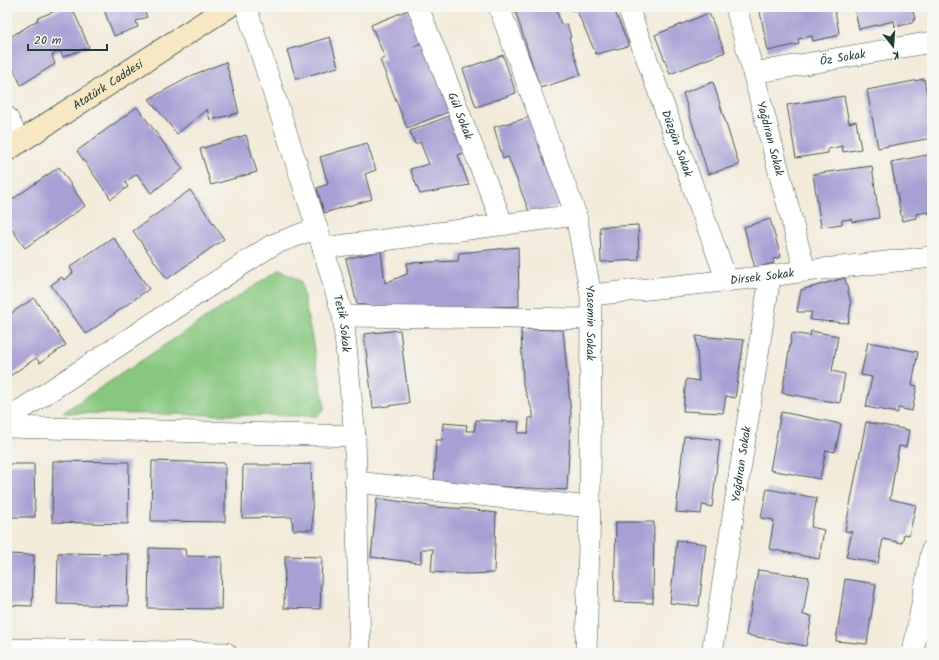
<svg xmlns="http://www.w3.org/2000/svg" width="939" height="660" viewBox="0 0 939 660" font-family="Kalam,sans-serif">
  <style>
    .green { fill: #87c77f; stroke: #53825a }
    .building { fill: #a8a0d4 }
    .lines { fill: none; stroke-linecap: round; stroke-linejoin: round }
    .street-casing { stroke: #3f574d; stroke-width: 22 }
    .secondary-casing { stroke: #3f574d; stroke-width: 24 }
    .street { stroke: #fff; stroke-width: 21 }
    .secondary { stroke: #f7e8c3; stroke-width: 22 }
    .labels { text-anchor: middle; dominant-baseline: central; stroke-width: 3; stroke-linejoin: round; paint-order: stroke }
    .street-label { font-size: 12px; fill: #1f3d34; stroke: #f6f6f2 }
  </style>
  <rect width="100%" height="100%" fill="#f6f6f2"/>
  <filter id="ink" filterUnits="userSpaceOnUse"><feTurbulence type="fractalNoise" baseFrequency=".025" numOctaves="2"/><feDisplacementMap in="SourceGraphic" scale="8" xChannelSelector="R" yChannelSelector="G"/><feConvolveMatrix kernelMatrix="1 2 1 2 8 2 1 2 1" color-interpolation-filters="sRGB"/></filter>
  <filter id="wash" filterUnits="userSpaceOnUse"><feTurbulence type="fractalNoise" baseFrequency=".012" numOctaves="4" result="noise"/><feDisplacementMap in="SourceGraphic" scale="16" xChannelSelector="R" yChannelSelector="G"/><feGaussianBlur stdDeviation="0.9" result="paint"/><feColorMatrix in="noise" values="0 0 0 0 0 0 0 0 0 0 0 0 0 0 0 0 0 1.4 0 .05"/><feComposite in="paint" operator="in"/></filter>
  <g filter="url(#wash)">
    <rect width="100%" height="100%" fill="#f3ebda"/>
    <!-- green -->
    <path class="green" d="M280,269L301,281L325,408L317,416L62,413Z"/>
    <g id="blocks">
      <!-- building -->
      <path class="building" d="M66,7H72L89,47L63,57L60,51L52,55L55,64L21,85L7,55V39L38,20L37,18Z
        M103,7H143L147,17L136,21L138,27L114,36Z
        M514,7H550L551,9L556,7L561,25L567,24L571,37L569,38L581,75L540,88Z
        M571,7H613L629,46L596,54L576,9L572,11Z
        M759,7H834L839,32L836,36L813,41L812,36L798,39L799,44L768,51Z
        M854,7H912L915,19L912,23L895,27L894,21L859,29Z
        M408,10L421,43L413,47L425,43L451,111L407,128L380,60L385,58L371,25Z
        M709,13L725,52L670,74L655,35Z
        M330,37L338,67L296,79L287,50Z
        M503,55L516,93L476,107L463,69Z
        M226,62L239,113L210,120L207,109L177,134L149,99L195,74Z
        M924,79L932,122V138L878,148L867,90Z
        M713,82L739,165L708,174L683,93Z
        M844,96L849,123L856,121L861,149L843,152L842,146L828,149V153L796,158L787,105Z
        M137,107L183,169L151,193L137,174L125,182L128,187L111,199L77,151Z
        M449,116L464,153L458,155L469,185L420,194L410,169L429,164L420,142L415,144L410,131Z
        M531,117L540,149L562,206L530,214L508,157L503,159L494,127Z
        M246,135L257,172L211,185L200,149Z
        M367,143L376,170L365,174L372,199L324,213L317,188L328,184L320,157Z
        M932,154V214L929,215V212L916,214V218L902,221L891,162Z
        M872,166L879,218L852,222V219L842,220V224L821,227L813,174Z
        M59,167L85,206L25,248L7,222V203Z
        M190,190L224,239L167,279L133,231Z
        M770,219L781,257L773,259L774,263L755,268L744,227Z
        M638,225L639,260L601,262L600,227Z
        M113,237L149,289L86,334L51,285L62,277L64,280L73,273L70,267Z
        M518,247L519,306L409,310L357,304L346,259L381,251L385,283L407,274V263L458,261L459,253Z
        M845,278L851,304L848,323L810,320L812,312H797L801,290Z
        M34,298L66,345L40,363L36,358L7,378V316Z
        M521,329L563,330L571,414L567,490L434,483L436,440H442L443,423L467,425L466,431H474L476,420L519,422L518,433H528L529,418H533V412L523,385Z
        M400,330L409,403L373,408L364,334Z
        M811,331L838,336L832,371L845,374L840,403L782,393L792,333L810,336Z
        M696,336L744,340L735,398L726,396L723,413L683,411L686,379L699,381Z
        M868,342L918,352L912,385L917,386L912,411L898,408V413L866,407L872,377L861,375Z
        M781,412L841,424L835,452L826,450L820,479L770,470Z
        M866,422L909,430L906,447L899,446L890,499L916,505L909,535L904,534L902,543L883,539L878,563L846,557L852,532L845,531Z
        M684,436L720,440L712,507L702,505L701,514L676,512Z
        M53,461L129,462L128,524L52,522Z
        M152,461L225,463V522L151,521Z
        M7,464H34L35,517H7Z
        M311,464L313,530H293L292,517L242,518L243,465H280Z
        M767,489L817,498L811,527L824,530L819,559L769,549L774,520L761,518Z
        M377,498L435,507L470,509L496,513L494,573L466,574L431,572L433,549H421V563L371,557Z
        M616,522H654L653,603L614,602Z
        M677,540L706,544L699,606L670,603Z
        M149,548L185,549L186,556L222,557L221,609L148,608Z
        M58,553L129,554L128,606L57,604Z
        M7,554L34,555L32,606L7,605Z
        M285,556L322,557L320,609L284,608Z
        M758,570L809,577L803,615L812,616L806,646L746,635Z
        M845,579L876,584L867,644L836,641Z"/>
    </g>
  </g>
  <g filter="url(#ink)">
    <use href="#blocks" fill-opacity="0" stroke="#3f574d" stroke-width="1"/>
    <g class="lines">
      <!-- street casing -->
      <g class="street-casing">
        <g id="street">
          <path id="s1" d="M246,7L317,228L343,316L355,436L360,653"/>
          <path id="s2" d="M418,7L503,225"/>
          <path id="s3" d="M499,7L576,215L591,295L590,507L586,653"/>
          <path id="s4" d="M628,7L727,281"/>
          <path id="s5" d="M736,7L805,271"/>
          <path id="s6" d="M753,73L932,42"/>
          <path d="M7,117L20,142"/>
          <path d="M323,248L576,215"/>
          <path id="s7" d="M591,295L770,276L805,271L932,257"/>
          <path d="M343,316L590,319"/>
          <path d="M7,419L272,245L317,228"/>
          <path d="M7,427L355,436"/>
          <path d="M355,482L590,507"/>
          <path d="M7,649L226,653"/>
          <path id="s8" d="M712,653L770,276"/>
          <path d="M913,653L932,550"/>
        </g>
      </g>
      <!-- secondary casing -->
      <g class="secondary-casing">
        <g id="secondary">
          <path id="s9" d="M7,150L228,7"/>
        </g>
      </g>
      <!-- street -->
      <use href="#street" class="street"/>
      <!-- secondary -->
      <use href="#secondary" class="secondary"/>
    </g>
  </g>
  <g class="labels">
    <!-- street labels -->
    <g class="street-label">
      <text stroke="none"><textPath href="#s6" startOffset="91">Öz Sokak</textPath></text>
      <text stroke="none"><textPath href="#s9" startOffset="120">Atatürk Caddesi</textPath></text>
      <text stroke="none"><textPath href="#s2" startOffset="117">Gül Sokak</textPath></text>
      <text stroke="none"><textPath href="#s5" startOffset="136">Yağdıran Sokak</textPath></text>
      <text stroke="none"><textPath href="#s4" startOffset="145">Düzgün Sokak</textPath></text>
      <text stroke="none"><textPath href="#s7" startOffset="172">Dirsek Sokak</textPath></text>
      <text stroke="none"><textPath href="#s1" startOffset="331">Tetik Sokak</textPath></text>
      <text stroke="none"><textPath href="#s3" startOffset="331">Yasemin Sokak</textPath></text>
      <text stroke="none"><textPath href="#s8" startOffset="191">Yağdıran Sokak</textPath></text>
    </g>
  </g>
  <!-- margin -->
  <rect width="939" height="660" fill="none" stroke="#f6f6f2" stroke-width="24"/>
  <!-- north arrow -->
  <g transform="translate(893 46) rotate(163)" stroke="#f6f6f2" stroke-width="3" paint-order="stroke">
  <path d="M0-3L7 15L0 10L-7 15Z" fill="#1f3d34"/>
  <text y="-6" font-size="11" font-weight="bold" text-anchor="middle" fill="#1f3d34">K</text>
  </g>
  <!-- scale -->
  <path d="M28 44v6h79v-6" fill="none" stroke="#1f3d34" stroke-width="2"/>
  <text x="34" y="44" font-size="12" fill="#1f3d34" stroke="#f6f6f2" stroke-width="3" paint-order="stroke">20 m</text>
</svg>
